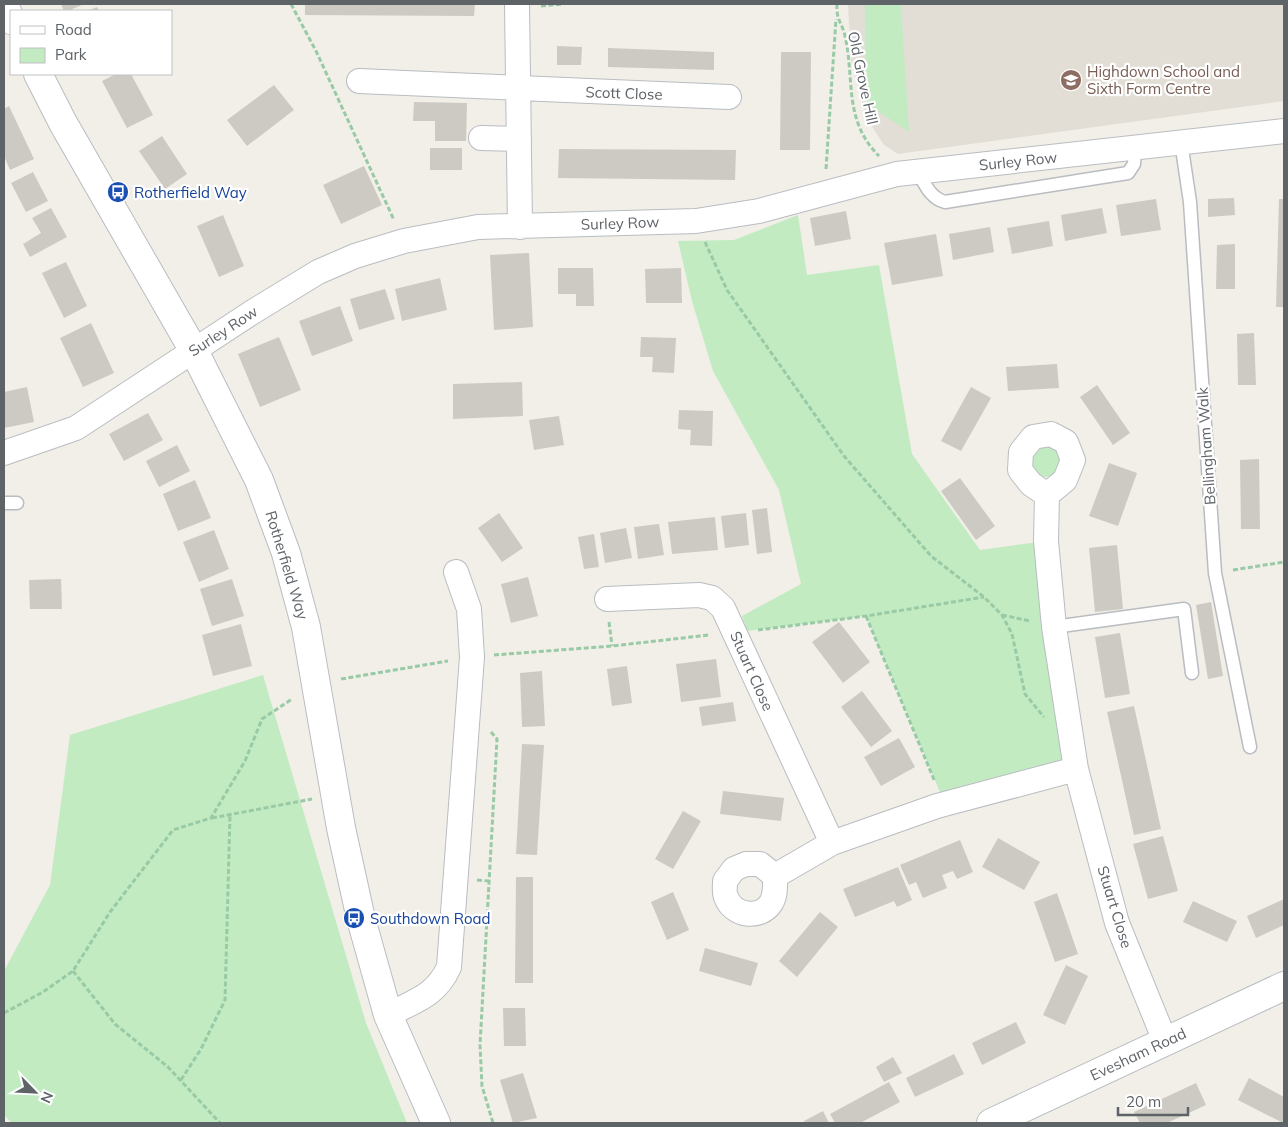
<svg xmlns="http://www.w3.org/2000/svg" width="1288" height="1127" viewBox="0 0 1288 1127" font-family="Mulish,sans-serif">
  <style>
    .education { fill: #e2ded5 }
    .green { fill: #c2ebc2 }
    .building { fill: #cdcac4 }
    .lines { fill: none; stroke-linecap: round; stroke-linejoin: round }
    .service-casing { stroke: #b9bdc1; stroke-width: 15 }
    .minor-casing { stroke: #b9bdc1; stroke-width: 26 }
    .tertiary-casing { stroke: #b9bdc1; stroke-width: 30 }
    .path { stroke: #99caa6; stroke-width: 3; stroke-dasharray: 5 2.5; stroke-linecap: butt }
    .service { stroke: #fff; stroke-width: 12 }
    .minor { stroke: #fff; stroke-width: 24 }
    .tertiary { stroke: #fff; stroke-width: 28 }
    .labels { text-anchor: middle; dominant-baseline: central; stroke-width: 4.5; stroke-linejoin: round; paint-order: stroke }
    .education-label { font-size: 15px; fill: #785e54; stroke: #fff; text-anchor: start }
    .street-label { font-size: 15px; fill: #5e6368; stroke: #fff }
    .transit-label { font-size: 15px; fill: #164399; stroke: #fff; text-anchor: start }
  </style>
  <rect width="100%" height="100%" fill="#f1efe7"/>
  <!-- education -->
  <path class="education" d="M848,4H1284V101L898,154L884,145L867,119L851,60Z"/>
  <!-- green -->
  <path class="green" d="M865,4H901L909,132L866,103Z
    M798,215L807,275L879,265L912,454L980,550L1046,541L1076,769L945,804L866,616L747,631L742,616L801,584L779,490L713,371L692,301L678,241L734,240Z
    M1031 462a15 15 0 1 1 30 0a15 15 0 1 1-30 0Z
    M263,675L366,1023L407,1123H12L4,1115V971L50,885L70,735Z"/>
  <!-- building -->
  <path class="building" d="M61,4H84L68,11H64Z
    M305,4H475L474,16L305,15Z
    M97,7L99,11H88Z
    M557,46L582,47L581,65H557Z
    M608,48L714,52V70L608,67Z
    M781,52H811L810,150H780Z
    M116,74H131L153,115L127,128L102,81Z
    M274,85L294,110L247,146L227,120Z
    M414,102L467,103L466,141H435V121H413Z
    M9,106L34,159L10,170L4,156V109Z
    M162,136L187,174L165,189L139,151Z
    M430,148H462V170H430Z
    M559,149L736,150L735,180L558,178Z
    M364,166L382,205L341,224L323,185Z
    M33,172L48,201L26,212L11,183Z
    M1234,198L1235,215L1208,217V199Z
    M1156,199L1161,230L1121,236L1116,205Z
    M1279,199H1284V307H1276Z
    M51,208L67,237L30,257L23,244L41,233L32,218Z
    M1102,208L1107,233L1065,241L1061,215Z
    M846,211L851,239L815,246L810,218Z
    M223,215L244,266L219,277L197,226Z
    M1049,221L1053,246L1012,254L1007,228Z
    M990,227L994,252L953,260L949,234Z
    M936,234L943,276L892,285L884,243Z
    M1235,244V289H1216L1217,245Z
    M529,253L533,327L494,330L490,255Z
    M66,262L87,306L64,318L42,273Z
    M558,268H593L594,306H576V294H558Z
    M681,268L682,303H646L645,269Z
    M440,278L447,310L402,321L395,289Z
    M385,289L395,319L359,330L350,299Z
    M340,306L353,341L312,356L299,321Z
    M91,323L114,373L83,387L60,338Z
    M1254,333L1256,385H1238L1237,334Z
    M279,337L301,390L260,407L238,354Z
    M641,337L676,338L674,373L652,372L653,357H640Z
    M1057,364L1059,388L1008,391L1006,367Z
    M522,382L523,416L453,419V384Z
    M1097,385L1130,433L1113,445L1080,397Z
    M27,387L34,422L4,428V392Z
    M971,387L991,398L961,451L941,441Z
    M679,410L713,411L712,446L690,445L691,430L678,429Z
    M148,413L163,440L124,461L109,434Z
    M559,416L564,445L534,450L529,420Z
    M177,445L190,471L159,487L146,461Z
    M1259,459L1260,529H1241L1240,460Z
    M1109,463L1137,473L1118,526L1089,516Z
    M960,478L995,526L976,540L941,491Z
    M195,480L211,518L178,531L163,494Z
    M767,508L772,552L757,554L752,510Z
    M499,513L523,548L502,562L478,528Z
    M746,513L749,545L725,548L721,516Z
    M715,517L718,550L672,554L668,522Z
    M659,524L664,555L638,559L634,527Z
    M626,528L632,558L605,563L600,533Z
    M214,530L229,569L199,582L183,542Z
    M594,534L599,567L584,569L578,537Z
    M1117,545L1123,609L1095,612L1089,548Z
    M528,577L538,616L511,623L501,584Z
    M61,579L62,609H30L29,580Z
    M232,579L244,616L212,626L200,589Z
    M1211,602L1223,676L1208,679L1196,605Z
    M839,622L870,662L843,683L812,642Z
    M241,624L252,666L213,676L202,635Z
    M1120,633L1130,694L1105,698L1095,637Z
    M716,659L721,697L681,702L676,664Z
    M627,666L632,703L612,706L607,669Z
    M542,671L545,726L522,727L520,673Z
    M862,691L892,731L871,747L841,707Z
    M733,702L736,721L702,726L699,707Z
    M1134,706L1161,829L1134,835L1107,712Z
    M899,738L915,767L881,786L864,757Z
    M522,744L544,745L537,855L516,854Z
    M723,791L784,798L781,821L720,814Z
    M683,811L701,821L673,869L655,859Z
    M1163,836L1178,891L1148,899L1133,844Z
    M998,838L1040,862L1024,890L982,867Z
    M960,840L973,872L957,879L953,871L942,875L947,888L923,898L916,882L909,885L900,865Z
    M898,867L912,900L897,907L894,901L855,917L843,889Z
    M516,877H533V983H515Z
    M673,892L689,930L667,940L651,902Z
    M1057,893L1078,954L1055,962L1034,902Z
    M1284,899V925L1256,938L1247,916Z
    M1193,901L1237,921L1227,942L1183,922Z
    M820,912L838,927L797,977L779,961Z
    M705,948L758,963L751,986L699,971Z
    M1066,965L1088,976L1065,1025L1043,1015Z
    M503,1008H525L526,1046H504Z
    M1016,1022L1026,1043L982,1065L972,1043Z
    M954,1054L964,1074L915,1097L906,1078Z
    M893,1057L902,1073L884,1082L876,1067Z
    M523,1073L537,1118L513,1123L500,1080Z
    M1249,1078L1284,1097L1283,1123L1238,1100Z
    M889,1082L900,1102L860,1123H835L830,1114Z
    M1196,1083L1206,1105L1167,1123H1140L1134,1112Z
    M823,1111L829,1123H805L804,1121Z"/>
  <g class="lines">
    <!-- service casing -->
    <g class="service-casing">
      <path id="service" d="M1181,142L1190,202L1215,573L1250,747
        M918,172C925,184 930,198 945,202L1128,173L1134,164L1135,148
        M4,503H17
        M1054,627L1184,609L1192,673"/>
    </g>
    <!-- minor casing -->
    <g class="minor-casing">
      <path id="minor" d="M517,4L520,227
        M359,81L729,97
        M481,138L519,139
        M1051,434L1066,442L1073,460L1065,480L1047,495L1031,484L1020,470L1021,452L1033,437Z
        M4,453L76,428L251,313L318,272L355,256L404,241L478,227L696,221L759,211L897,174L1284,131
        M1047,495L1046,541L1054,627L1076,769L1117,923L1165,1041
        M607,599L699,595L712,598L723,608L832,843
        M746,864H760L775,876C775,884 776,895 771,903C760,920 733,916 726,897C724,893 725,886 725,881L734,869Z
        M775,876L832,843L937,806L1076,769
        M388,1015C414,1001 436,996 449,967L472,657L469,609L456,572"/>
    </g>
    <!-- tertiary casing -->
    <g class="tertiary-casing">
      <path id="tertiary" d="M4,5L11,20
        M38,74L63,123L194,351L259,480L286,553L306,627L341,828L361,919L388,1015L436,1123
        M991,1123L1284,986"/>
    </g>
    <!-- path -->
    <path class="path" d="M291,4L316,51L394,220
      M837,4C836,21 842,22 845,36C855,80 843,120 879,156
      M541,6L563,4
      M826,169L836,19
      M705,242L727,290L844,456L931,556L984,597L1002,615L1012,634L1025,694L1044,717
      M1233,570L1284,562
      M1002,615L1030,621
      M866,616L935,782
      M609,622L612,646
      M758,630L866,616L984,597
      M494,655L612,646L709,635
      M341,679L448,661
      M491,732L497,739L480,1045L482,1086L493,1123
      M212,818L312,799
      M477,880L489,881
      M73,971L115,1024L168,1067L220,1123
      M4,1013L43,992L73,971L110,912L173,830L211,818L245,761L262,719L292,699
      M181,1080L201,1049L225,1000L230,815"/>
    <!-- service -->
    <use href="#service" class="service"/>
    <!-- minor -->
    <use href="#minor" class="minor"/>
    <!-- tertiary -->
    <use href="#tertiary" class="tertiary"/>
  </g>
  <!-- icons -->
  <defs>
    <g id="school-disc" transform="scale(1.125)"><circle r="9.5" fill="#8d6e63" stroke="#fff"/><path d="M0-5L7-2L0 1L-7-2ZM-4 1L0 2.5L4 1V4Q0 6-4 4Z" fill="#fff"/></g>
    <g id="bus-disc" transform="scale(1.125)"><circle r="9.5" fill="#1a4fb4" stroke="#fff"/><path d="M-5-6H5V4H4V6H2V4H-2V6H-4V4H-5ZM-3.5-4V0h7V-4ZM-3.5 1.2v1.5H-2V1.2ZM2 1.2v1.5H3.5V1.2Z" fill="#fff"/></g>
  </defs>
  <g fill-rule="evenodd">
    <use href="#school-disc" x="1071" y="80"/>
    <use href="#bus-disc" x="118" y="192"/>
    <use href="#bus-disc" x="354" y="918"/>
  </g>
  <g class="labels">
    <!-- education labels -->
    <g class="education-label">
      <text x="1087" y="71">Highdown School and<tspan x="1087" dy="17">Sixth Form Centre</tspan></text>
    </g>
    <!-- street labels -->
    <g class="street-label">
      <text transform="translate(863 78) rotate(78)">Old Grove Hill</text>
      <text transform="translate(624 93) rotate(2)">Scott Close</text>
      <text transform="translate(1018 161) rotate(-6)">Surley Row</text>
      <text transform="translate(620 223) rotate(-2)">Surley Row</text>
      <text transform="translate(223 331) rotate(-33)">Surley Row</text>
      <text transform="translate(1206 446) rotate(-94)">Bellingham Walk</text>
      <text transform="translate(287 565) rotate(73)">Rotherfield Way</text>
      <text transform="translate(752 671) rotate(66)">Stuart Close</text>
      <text transform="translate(1115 907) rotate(73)">Stuart Close</text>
      <text transform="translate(1138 1054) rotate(-25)">Evesham Road</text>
    </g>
    <!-- transit labels -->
    <g class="transit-label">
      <text x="134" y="192">Rotherfield Way</text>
      <text x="370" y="918">Southdown Road</text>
    </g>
  </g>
  <!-- border -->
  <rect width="1288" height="1127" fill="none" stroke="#5e6368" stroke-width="10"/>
  <!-- legend -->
  <rect x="10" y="10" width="162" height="65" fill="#ffffff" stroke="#bfc1c3"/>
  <rect x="20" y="26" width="25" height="8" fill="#ffffff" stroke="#bfc1c3"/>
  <text x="55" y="35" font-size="15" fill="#5e6368">Road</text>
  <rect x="20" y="48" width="25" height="15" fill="#c2ebc2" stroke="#bfc1c3"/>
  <text x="55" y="60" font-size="15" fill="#5e6368">Park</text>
  <!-- north arrow -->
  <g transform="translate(35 1092) rotate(114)" stroke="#ffffff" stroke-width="4" paint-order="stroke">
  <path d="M0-4L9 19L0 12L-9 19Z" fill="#5e6368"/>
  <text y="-8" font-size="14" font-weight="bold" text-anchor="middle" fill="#5e6368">N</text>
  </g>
  <!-- scale -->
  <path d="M1118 1107v8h70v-8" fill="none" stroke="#5e6368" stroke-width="2.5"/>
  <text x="1126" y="1107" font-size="15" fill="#5e6368" stroke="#ffffff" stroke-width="4" paint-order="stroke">20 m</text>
</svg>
